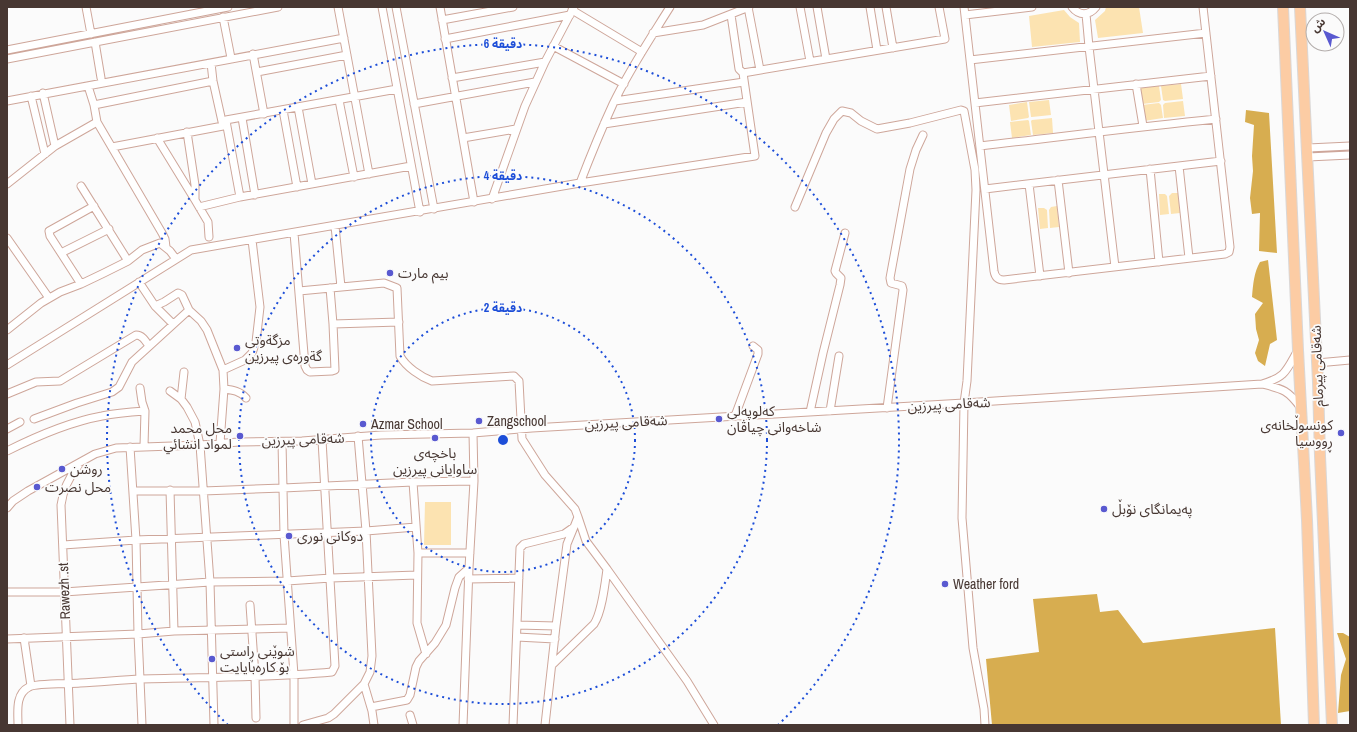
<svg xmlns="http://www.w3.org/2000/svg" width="1357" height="732" viewBox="0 0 1357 732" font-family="'Archivo Narrow','Noto Sans Arabic',sans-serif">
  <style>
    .green { fill: #fce3b1 }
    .forest { fill: #d7ad50 }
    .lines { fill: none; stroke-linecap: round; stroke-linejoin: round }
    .minor-casing { stroke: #cea69a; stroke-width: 9 }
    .highway-casing { stroke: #dad7d6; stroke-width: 12 }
    .minor { stroke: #fff; stroke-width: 7 }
    .highway { stroke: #fccca4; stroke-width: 10 }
    .ring { fill: none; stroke: #1d4ed8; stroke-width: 2; stroke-dasharray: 2 4 }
    .poi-dot { fill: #5959d0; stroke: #fbfbfb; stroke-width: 1.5 }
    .labels { text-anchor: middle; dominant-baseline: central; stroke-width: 3.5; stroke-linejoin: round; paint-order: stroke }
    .poi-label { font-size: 14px; fill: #473732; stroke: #fbfbfb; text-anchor: start }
    .street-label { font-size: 14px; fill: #473732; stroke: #fbfbfb }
    .centre { fill: #1d4ed8; stroke: #fbfbfb; stroke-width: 2 }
    .ring-label { font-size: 12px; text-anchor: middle; font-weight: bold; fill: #1d4ed8; stroke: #fbfbfb; stroke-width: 3.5; stroke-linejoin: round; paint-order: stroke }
  </style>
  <rect width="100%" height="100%" fill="#fbfbfb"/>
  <!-- green -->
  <path class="green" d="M1106,7H1139L1143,33L1098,38L1095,20L1105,11Z
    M1064,10L1070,17L1079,23L1080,42L1032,47L1029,16Z
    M1181,84L1183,99L1165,101L1163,100L1161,86Z
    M1159,86L1161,100L1159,102L1142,104L1140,88Z
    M1049,100L1051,115L1032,117H1031L1029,102Z
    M1183,101L1185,116L1164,118L1163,105L1165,103Z
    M1027,102L1029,117L1028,118L1011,121L1009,105Z
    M1159,103L1161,105L1163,118L1144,121L1142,105Z
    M1052,118L1053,133L1033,135L1031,121L1032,120Z
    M1028,120L1029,121L1031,135L1012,138L1010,122Z
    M1172,193H1178L1180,213L1171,214L1169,196Z
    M1159,194H1165L1167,196L1169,214L1160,215Z
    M1057,206L1059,227L1050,228L1049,210L1051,207Z
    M1038,208H1044L1047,210L1048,228L1040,229Z
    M425,502H451V545H424Z"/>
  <!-- forest -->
  <path class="forest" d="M1246,110L1269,113L1277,253L1259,251L1260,213L1252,214L1250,198L1253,171L1252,156L1254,125L1245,122Z
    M1268,260L1277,340L1270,344L1265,366L1258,361L1255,353L1259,340L1256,329L1255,314L1263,303L1252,297C1253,285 1254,272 1260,262Z
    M1097,594L1100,612L1118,610L1143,643L1275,628L1281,725H992L986,659L1039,652L1033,599Z
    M1337,633H1343L1350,637V711L1338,713L1341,675L1346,659Z"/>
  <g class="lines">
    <!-- minor casing -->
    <g class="minor-casing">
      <path id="minor" d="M86,7L91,34
        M338,7L369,174
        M382,7L420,212
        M396,7L434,209
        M440,7L474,202
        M748,7L760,70
        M800,7L810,61
        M817,7L826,59
        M870,7L877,50
        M886,7L893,48
        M964,7L994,271C995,277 998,280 1004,280L1225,254L1229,252L1230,247L1203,7
        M1072,7C1079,16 1089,16 1096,7
        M572,10L642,52
        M1086,14L1089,47L1115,267
        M965,15L1032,7
        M223,17L231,58
        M442,20L513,7
        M653,33L703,25L749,7
        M445,39L570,15
        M95,42L101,78
        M553,46L624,84
        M7,50L228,7
        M253,54L264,114
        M7,59L278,7
        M970,60L1206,33
        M211,63L213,81L223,126
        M257,72L347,55
        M743,73L945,39L939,7
        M452,78L545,62
        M1136,84L1143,126
        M88,86L94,105L97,122L162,233L165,239L166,247
        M43,93L55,146
        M31,96L45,154
        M339,100L354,177
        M7,101L344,38
        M615,101L744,82
        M975,103L1211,76
        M414,104L535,82
        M94,105L213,81
        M298,107L312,184
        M283,110L297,187
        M242,118L255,195
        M226,121L240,197
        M604,124L747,102
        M187,132L195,185V199
        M157,138L195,200L208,222L209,237
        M463,138L516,129
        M980,146C1059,137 1137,127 1216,119
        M112,147L223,126L226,120L397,89
        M1308,148L1350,146
        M1308,157L1350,155
        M1179,166L1189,258
        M1150,169L1159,262
        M1058,180L1069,273
        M580,183C590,157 601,130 613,104C629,70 650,39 670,7
        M7,184L55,146L97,122
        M1029,184L1040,276
        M81,186L128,261
        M985,189L1221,161
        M492,199L525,106L545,62L574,7
        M199,207L240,197L411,166
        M795,207L826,133L834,119L842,111L851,113L861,121L877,129L910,123L961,110L964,111L975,170L976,190L967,381L964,403L962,518L973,648L984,709L985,725
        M335,226L341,287
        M294,233L305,366L307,370L310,372L332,371L335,370L333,324L330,288
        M7,238L49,298
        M61,253L109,229
        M139,282L155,306L173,324
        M81,284L50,236L49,231L94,206
        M299,291L384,283L397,288L400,356C406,367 421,377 432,381L514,376L519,381L522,439L545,475L575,509L578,517L574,527L564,534L524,544L520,548L513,725
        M155,306L164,302L178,293L182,295L189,310L201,321L207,330L223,370L224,389L220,443
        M333,324L399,322
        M7,330L41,303L60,292L81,284L104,273L128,261L142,250L160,243L170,251L176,259
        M1317,363L1350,360
        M7,365L191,250L580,183L755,156L743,73L739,69L731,15
        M223,370L245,360L252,353L256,342L260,307L252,240
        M1262,384C1283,389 1288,390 1301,408
        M140,388L142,402L145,411L144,446
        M224,389C233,390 240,391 246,398
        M170,391L181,399L187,407L195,422L200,445L210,582L214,725
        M7,394L36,382L60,381L136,335C142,335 145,340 149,346
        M181,399L184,372
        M887,408L903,290L902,286L891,283L890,278L910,169L916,150L923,135
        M830,411L839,356
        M810,412L823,353L840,285L841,278L836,273L835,271L845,233
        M735,416L758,354V350L753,346
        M34,419L77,403L112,392L119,387L132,362L189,310
        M7,429L20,422
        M282,442L284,535L294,675V725
        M130,447L136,540L138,634L142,725
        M7,451C37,436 69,422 102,416C116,413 130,412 145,411
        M413,482L418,553L417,623L426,654
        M170,490L174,631
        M133,491H203L283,488L413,482L474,481
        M7,508L13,501L28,491L95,454L116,448L200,445L239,442L302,441L381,435L473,433L532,428L964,403L1262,384C1286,377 1286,371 1298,350
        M63,545L136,540L366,531L416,527
        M418,553H470
        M607,569L687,681L714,725
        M468,579L519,578
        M7,592H64L210,582L287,581L331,578L417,575
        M250,605L255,676L256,718
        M517,625L556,626
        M517,637L555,639
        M24,638L31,686
        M7,639L138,634L174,631L290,628
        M552,665L594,624C602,612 605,584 607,569L586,541L578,517
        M364,684L372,711L374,725
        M371,707L407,700L410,695L416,667L419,661L435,643L446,625L455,588L459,577L469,568
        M410,715L413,725
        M18,725C18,712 15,694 29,687C36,683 70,684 80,683C100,682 121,680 141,679C205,677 268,678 332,672L335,666L322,440
        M70,725L61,505C63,490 69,477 78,466
        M303,725L328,718L334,714L364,684L370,672L372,656L366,531L358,436
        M463,725L469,568L474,481L473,433
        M545,725L556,626L567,544L574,527"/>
    </g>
    <!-- highway casing -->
    <g class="highway-casing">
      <path id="highway" d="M1283,7L1298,350L1307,520L1314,725
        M1300,7L1318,382L1320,456L1332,725"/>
    </g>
    <!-- minor -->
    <use href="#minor" class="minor"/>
    <!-- highway -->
    <use href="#highway" class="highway"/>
  </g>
  <!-- distance rings -->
  <g class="ring">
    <circle cx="503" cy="440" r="132"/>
    <circle cx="503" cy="440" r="264"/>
    <path d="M228 725A396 396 0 1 1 778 725"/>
  </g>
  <!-- markers -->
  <g class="poi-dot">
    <circle cx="390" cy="273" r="4"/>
    <circle cx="237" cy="348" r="4"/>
    <circle cx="719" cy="419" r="4"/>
    <circle cx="479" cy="421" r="4"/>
    <circle cx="363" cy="424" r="4"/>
    <circle cx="1341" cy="433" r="4"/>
    <circle cx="240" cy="436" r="4"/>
    <circle cx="435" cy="438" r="4"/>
    <circle cx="62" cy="469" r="4"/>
    <circle cx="37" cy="487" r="4"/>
    <circle cx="1104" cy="509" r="4"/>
    <circle cx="289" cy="536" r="4"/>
    <circle cx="945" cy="584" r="4"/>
    <circle cx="212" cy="659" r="4"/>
  </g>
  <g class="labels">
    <!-- poi labels -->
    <g class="poi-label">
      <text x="398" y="273">بیم مارت</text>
      <text x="245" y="340">مزگةوتی<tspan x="245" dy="16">گةورەی پیرزین</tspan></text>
      <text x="727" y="411">کەلوپەلی<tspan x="727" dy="16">شاخەوانی چیاڤان</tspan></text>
      <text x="487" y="421">Zangschool</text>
      <text x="371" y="424">Azmar School</text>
      <text x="1333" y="425" text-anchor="end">کونسوڵخانەی<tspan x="1333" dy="16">ڕووسیا</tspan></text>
      <text x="232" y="428" text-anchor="end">محل محمد<tspan x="232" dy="16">لمواد انشائي</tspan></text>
      <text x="435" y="453" text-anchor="middle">باخچەی<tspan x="435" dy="16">ساوایانی پیرزین</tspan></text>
      <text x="70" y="469">روشن</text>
      <text x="45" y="487">محل نصرت</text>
      <text x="1112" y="509">پەیمانگای نۆبڵ</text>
      <text x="297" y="536">دوکانی نوری</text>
      <text x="953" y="584">Weather ford</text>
      <text x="220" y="651">شوێنی ڕاستی<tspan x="220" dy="16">بۆ کارەبایایت</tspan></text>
    </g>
    <!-- street labels -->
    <g class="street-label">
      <text transform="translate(1317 366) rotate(-92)">شەقامی پیرمام</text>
      <text transform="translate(949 404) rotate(-3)">شەقامی پیرزین</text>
      <text transform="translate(626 422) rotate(-3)">شەقامی پیرزین</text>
      <text transform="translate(303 439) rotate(-2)">شەقامی پیرزین</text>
      <text transform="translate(64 591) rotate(-92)">Rawezh .st</text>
    </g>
  </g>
  <circle cx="503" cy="440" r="6" class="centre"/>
  <g class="ring-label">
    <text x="503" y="48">6 دقيقة</text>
    <text x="503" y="180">4 دقيقة</text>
    <text x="503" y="312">2 دقيقة</text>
  </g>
  <!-- border -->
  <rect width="1357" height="732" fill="none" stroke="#473732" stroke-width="16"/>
  <!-- north arrow -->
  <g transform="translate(1325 32) rotate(315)"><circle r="19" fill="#fbfbfb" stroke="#b3adab"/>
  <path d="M0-3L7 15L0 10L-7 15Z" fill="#5959d0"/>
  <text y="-6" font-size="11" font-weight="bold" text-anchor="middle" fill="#473732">ش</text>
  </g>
</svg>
